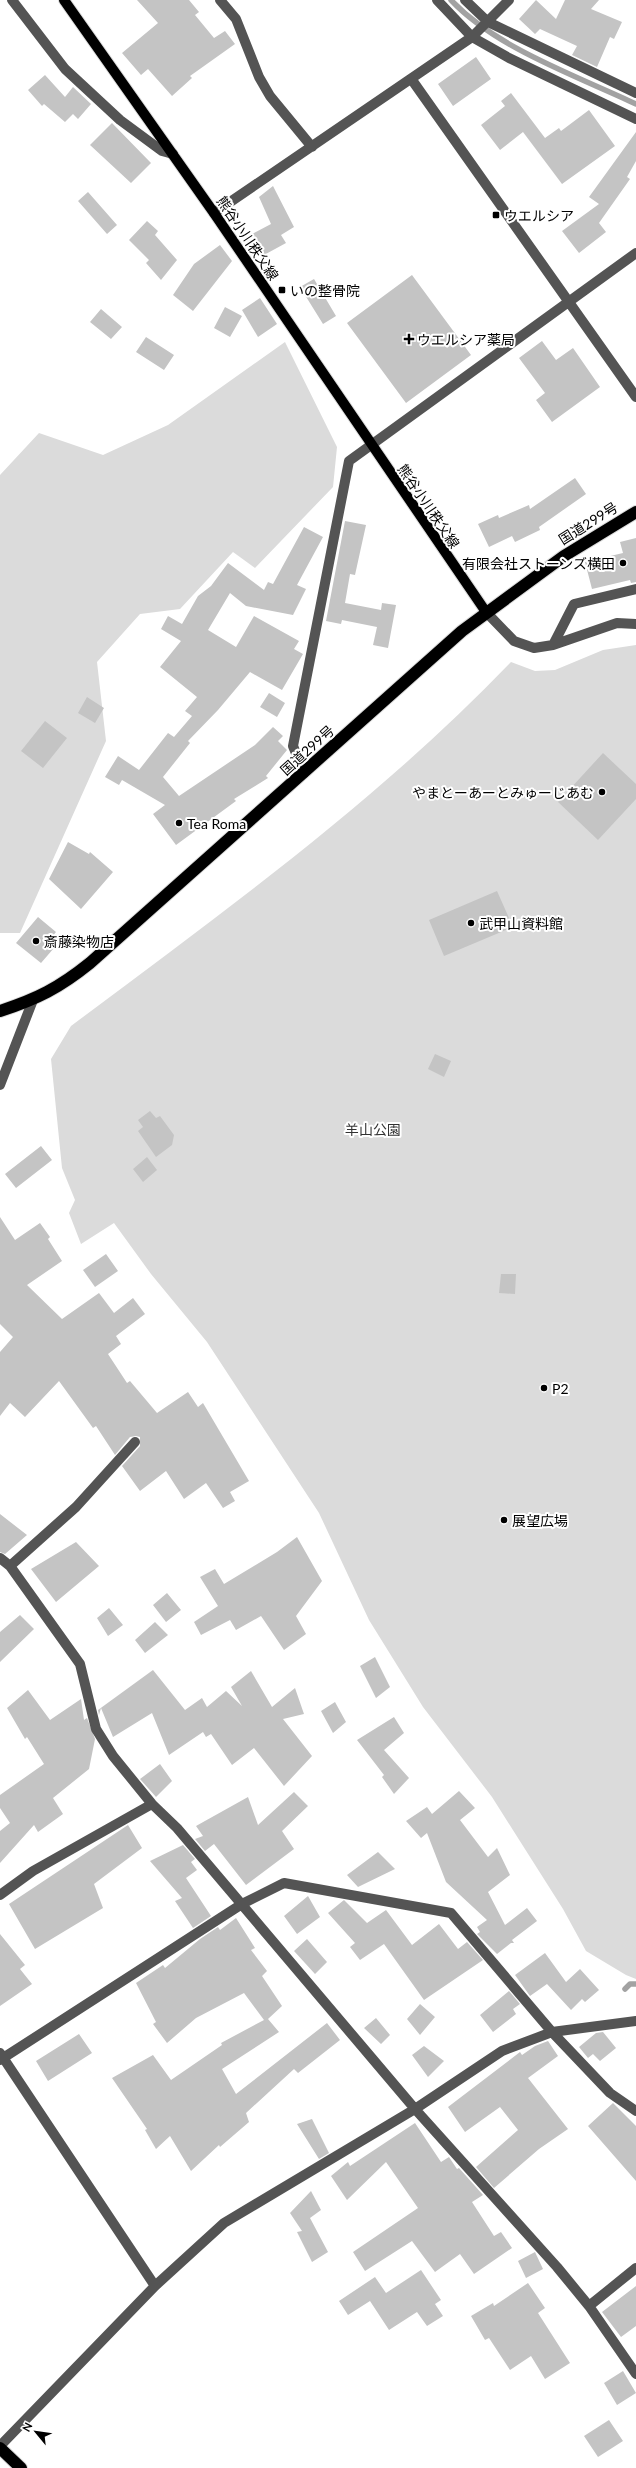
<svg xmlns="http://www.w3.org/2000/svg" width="636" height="2468" viewBox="0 0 636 2468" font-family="Lato,'Noto Sans JP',sans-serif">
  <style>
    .green { fill: #dbdbdb }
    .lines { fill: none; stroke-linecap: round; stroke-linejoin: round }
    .stream { stroke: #a2a2a2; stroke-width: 5.5 }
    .building { fill: #c4c4c4 }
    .major-casing { stroke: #dbdbdb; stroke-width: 12 }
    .highway-casing { stroke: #dbdbdb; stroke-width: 14 }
    .minor { stroke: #545454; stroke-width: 10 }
    .major { stroke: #000; stroke-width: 10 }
    .highway { stroke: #000; stroke-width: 12 }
    .poi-dot { fill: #000; stroke: #fff; stroke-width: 1.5 }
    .labels { text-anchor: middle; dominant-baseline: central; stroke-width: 4; stroke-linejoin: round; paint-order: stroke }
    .poi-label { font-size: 14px; fill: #000; stroke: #fff; text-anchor: start }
    .street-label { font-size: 14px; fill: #000; stroke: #fff }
    .park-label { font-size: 14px; fill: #323232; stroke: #fff }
  </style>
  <rect width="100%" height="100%" fill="#fff"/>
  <!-- green -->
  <path class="green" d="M285,342L337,447L333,487L255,568L233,552L180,609L140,614L97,662L106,741L20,933H0V475L39,433L103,455L168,425Z
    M636,645V1979L626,1975L586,1951L563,1909L492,1797L423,1707L369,1620L319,1513L207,1342L151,1274L114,1223L81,1244L69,1213L75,1200L62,1168L51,1059L71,1026C223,912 379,800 511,662L535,671L555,670L603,650Z"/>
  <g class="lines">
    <!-- stream -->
    <path class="stream" d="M451,0C496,48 577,76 636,104
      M625,1989L630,1984H636"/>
  </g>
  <!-- building -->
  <path class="building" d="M137,0H189L199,12L195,15L214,38L225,31L235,44L190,76L192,78L172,96L148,69L141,75L122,53L158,23Z
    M536,0L556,19L565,0H599L591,9L622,22L614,39L610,37L597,67L572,55L577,46L540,29L535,34L519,19Z
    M476,57L491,79L453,106L438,84Z
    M45,75L65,97L73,87L91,104L78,119L73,114L65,122L44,104L42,106L28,90Z
    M511,93L545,138L559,128L561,131L589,110L615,146L562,184L523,132L500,150L481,125L505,106L501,101Z
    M112,123L151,163L131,183L90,145Z
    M636,132V161L627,177L630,179L599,223L606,232L579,253L562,231L599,204L589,197Z
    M273,186L294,227L281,235L286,243L264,255L252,234L271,224L259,197Z
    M88,192L117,225L107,234L78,201Z
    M147,221L158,231L155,235L177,260L161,280L146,263L149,260L129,240Z
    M220,245L232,261L193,311L173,295L194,264Z
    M412,275L471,355L406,403L347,323Z
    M314,279L336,316L323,324L300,287Z
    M260,298L277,324L258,337L242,310Z
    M225,307L242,316L230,337L214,328Z
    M101,309L122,327L111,339L90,322Z
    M146,337L174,355L164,370L136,352Z
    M542,341L556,360L573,348L600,387L552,422L536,400L545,393L519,358Z
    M575,478L586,494L539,527L540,530L515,542L512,536L489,547L478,524L498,515L499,518L529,505L530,509Z
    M345,521L366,525L355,575L350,574L345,603L381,610L382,603L396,605L388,648L373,645L377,627L342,620L341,624L326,621Z
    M304,527L323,537L297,585L306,589L293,615L246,606L230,593L208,630L236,647L254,616L299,641L294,649L303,654L282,690L250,672L218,710L188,741L190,743L163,777L179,796L255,745L273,727L283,736L278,741L287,750L266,776L268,778L234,799L236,801L176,845L153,814L165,805L122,780L119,785L105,777L118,756L139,770L168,733L174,737L192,716L185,711L197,697L160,667L181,641L161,629L168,616L182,624L198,596L211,586L228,563L264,590L268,582L273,584Z
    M636,538V582L631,583L630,580L592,589L585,562L623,553L620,542Z
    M269,693L285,703L277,717L260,707Z
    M87,697L104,708L95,723L78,713Z
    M45,721L67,738L43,768L21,751Z
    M603,753L636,784V799L598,840L558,802Z
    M68,842L89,854L90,852L113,872L81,909L49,879Z
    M497,891L513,927L444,956L429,920Z
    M38,917L56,932L47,943L54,948L41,963L16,943Z
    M435,1054L451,1061L444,1077L428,1069Z
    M150,1111L156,1118L160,1116L174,1135L172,1145L156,1157L138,1131L143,1127L138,1120Z
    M41,1146L52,1160L16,1188L5,1174Z
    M147,1157L157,1170L143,1182L133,1169Z
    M0,1217L15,1240L40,1223L50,1237L48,1239L62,1261L27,1285L62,1319L99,1293L114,1313L133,1298L145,1314L116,1336L121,1344L108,1354L127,1383L130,1381L157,1413L188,1392L198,1407L203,1403L249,1481L230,1492L235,1501L223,1508L206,1483L184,1499L166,1471L140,1491L122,1466L140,1446V1437L136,1436L130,1437L115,1455L96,1426L93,1428L59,1381L25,1417L10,1403L0,1416V1352L13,1337L0,1324Z
    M106,1254L118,1271L95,1287L83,1270Z
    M501,1274H516L515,1294L499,1293Z
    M0,1514L27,1535L5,1554L0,1552Z
    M297,1537L322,1581L296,1616L306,1634L284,1650L261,1616L236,1630L230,1620L201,1635L194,1622L218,1606L200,1577L215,1569L224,1584L277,1552Z
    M76,1542L99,1566L56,1602L31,1569Z
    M167,1593L181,1610L166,1622L153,1605Z
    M109,1608L123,1625L108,1636L97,1618Z
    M20,1615L34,1629L0,1662V1632Z
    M155,1622L168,1635L145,1653L135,1640Z
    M375,1657L390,1687L376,1698L360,1666Z
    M153,1670L185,1710L202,1698L207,1707L226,1691L242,1706L231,1687L251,1671L272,1707L295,1688L304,1714L283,1719L312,1756L284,1786L254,1748L232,1765L211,1734L206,1737L203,1732L169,1755L152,1713L113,1737L101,1708L99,1715L98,1710Z
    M28,1690L50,1720L81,1699L84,1720L87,1718L95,1739L89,1769L53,1798L63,1814L38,1832L34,1825L0,1863V1831L10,1823L0,1808V1795L44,1764L27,1737L25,1739L7,1708Z
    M335,1702L346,1722L333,1733L321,1711Z
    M394,1717L404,1733L384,1750L409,1778L394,1794L382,1777L384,1775L357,1740Z
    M160,1764L172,1781L156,1797L140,1779Z
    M459,1791L475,1808L460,1820L488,1857L497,1848L510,1875L488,1892L505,1925L527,1908L537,1921L512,1940L514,1943H511L497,1954L477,1934L480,1932L477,1927L487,1920L446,1882L427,1833L421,1838L406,1821L427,1807L432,1814Z
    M294,1792L308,1806L282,1831L294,1849L246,1885L214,1844L205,1851L195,1839L203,1836L196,1826L248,1797L258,1825Z
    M128,1825L142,1848L94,1884L103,1908L35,1949L9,1904Z
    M183,1845L195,1859L191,1862L197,1870L186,1878L211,1916L193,1928L175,1901L182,1898L150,1861Z
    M378,1852L395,1869L358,1887L347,1875Z
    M308,1896L320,1917L297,1934L284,1916Z
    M344,1900L367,1923L386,1910L412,1945L439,1924L458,1949L467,1942L483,1960L424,2000L384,1944L360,1960L350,1947L355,1943L328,1913Z
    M236,1918L255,1948L251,1950L267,1971L262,1976L282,2006L268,2019L279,2032L222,2069L236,2094L327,2023L340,2040L298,2073L294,2069L246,2113L249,2122L220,2147L219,2145L191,2171L170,2136L156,2149L145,2130L147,2129L112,2078L153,2055L171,2080L222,2045L221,2043L264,2020L244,1993L196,2018L167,2043L153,2024L156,2022L136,1983L163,1965L165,1968L200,1939L218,1927L220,1930Z
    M0,1934L25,1965L20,1969L32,1984L0,2006Z
    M307,1939L327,1962L315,1974L294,1951Z
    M545,1953L566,1982L580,1969L599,1990L585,2002L582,1999L571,2010L547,1984L530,1996L515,1975Z
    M509,1991L520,2004L513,2009L516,2014L493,2032L480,2015Z
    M420,2004L435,2017L420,2035L407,2019Z
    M376,2018L390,2035L381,2044L364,2028Z
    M603,2032L616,2048L600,2061L593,2054L588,2058L579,2047L596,2033Z
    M79,2034L92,2053L48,2081L36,2061Z
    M548,2041L558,2056L528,2078L568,2129L539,2149L494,2188L476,2167L518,2130L500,2107L465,2132L448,2107L520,2052L522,2055L535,2046Z
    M424,2046L444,2061L428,2077L412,2055Z
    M613,2103L636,2126V2181L588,2126Z
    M312,2119L329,2153L319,2159L297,2124Z
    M415,2123L441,2162L449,2157L457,2169L459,2168L483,2195L472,2202L494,2236L501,2232L512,2248L474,2274L460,2254L435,2272L412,2241L365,2271L353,2252L418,2208L386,2162L347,2200L331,2176L348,2162L350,2166Z
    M311,2191L321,2210L310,2218L328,2252L312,2262L297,2232L302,2231L290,2213Z
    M535,2252L543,2269L526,2278L518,2261Z
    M421,2270L441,2300L435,2304L443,2316L427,2326L417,2312L389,2330L370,2301L348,2315L339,2301L375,2277L386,2293Z
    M528,2283L545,2308L538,2313L570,2363L545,2379L531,2356L510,2370L489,2338L485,2340L471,2316L493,2303L494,2306Z
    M636,2286V2326L621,2337L602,2312Z
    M623,2371L636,2393L617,2405L604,2383Z
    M609,2420L623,2441L598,2457L584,2436Z"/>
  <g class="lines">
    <!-- major casing -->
    <g class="major-casing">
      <path id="major" d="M64,0L214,213L486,612"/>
    </g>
    <!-- highway casing -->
    <g class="highway-casing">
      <path id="highway" d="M0,1011C37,999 59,988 90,963L462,631L564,556L636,512
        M0,2448L21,2468"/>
    </g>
    <!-- minor -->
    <path class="minor" d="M12,0L65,69L120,120L162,151L173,154
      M220,0L236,19L259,77L270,96L312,147
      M437,0L472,37L509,58L636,119
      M465,0L488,22L636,93
      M412,80L636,397
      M214,213L472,37L509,0
      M486,612L514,641L534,648L553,645L617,623L636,624
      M553,645L574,604L636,589
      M304,773L293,746L349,461L636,253
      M0,1085L33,1000
      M0,1558L10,1566L80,1664L96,1729L113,1756L152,1804L177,1828L415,2109L557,2267L589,2306L636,2374
      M10,1566L76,1507L135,1442
      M0,1895L33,1871L152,1804
      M0,2053L155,2286
      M0,2060L242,1904L284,1883L451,1913L552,2032L610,2093L636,2111
      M589,2306L636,2268
      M0,2446L155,2286L224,2223L415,2109L502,2051L552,2032L636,2021"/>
    <!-- major -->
    <use href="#major" class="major"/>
    <!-- highway -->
    <use href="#highway" class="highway"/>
  </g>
  <!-- markers -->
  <g class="poi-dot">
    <rect x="492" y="211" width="8" height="8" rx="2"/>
    <rect x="278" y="286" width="8" height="8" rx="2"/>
    <path d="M407 333h4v4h4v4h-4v4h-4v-4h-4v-4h4z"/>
    <circle cx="623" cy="563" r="4"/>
    <circle cx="602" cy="792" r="4"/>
    <circle cx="179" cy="823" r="4"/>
    <circle cx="471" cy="923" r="4"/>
    <circle cx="36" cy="941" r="4"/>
    <circle cx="544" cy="1388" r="4"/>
    <circle cx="504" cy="1520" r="4"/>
  </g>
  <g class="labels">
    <!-- poi labels -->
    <g class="poi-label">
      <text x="504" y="215">ウエルシア</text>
      <text x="290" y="290">いの整骨院</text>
      <text x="417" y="339">ウエルシア薬局</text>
      <text x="615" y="563" text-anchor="end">有限会社ストーンズ横田</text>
      <text x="594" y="792" text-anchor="end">やまとーあーとみゅーじあむ</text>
      <text x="187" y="823">Tea Roma</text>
      <text x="479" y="923">武甲山資料館</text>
      <text x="44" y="941">斎藤染物店</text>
      <text x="552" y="1388">P2</text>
      <text x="512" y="1520">展望広場</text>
    </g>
    <!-- street labels -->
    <g class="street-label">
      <text transform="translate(248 238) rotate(56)">熊谷小川秩父線</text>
      <text transform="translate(429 506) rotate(56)">熊谷小川秩父線</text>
      <text transform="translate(588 523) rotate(-32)">国道299号</text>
      <text transform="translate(307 750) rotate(-42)">国道299号</text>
    </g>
    <!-- park labels -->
    <g class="park-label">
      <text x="373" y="1129">羊山公園</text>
    </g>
  </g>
  <!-- north arrow -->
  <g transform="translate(36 2432) rotate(299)" stroke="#ffffff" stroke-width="3" paint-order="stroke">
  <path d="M0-3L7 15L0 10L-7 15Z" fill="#000000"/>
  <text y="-6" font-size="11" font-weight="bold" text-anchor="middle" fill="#000000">N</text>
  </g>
</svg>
